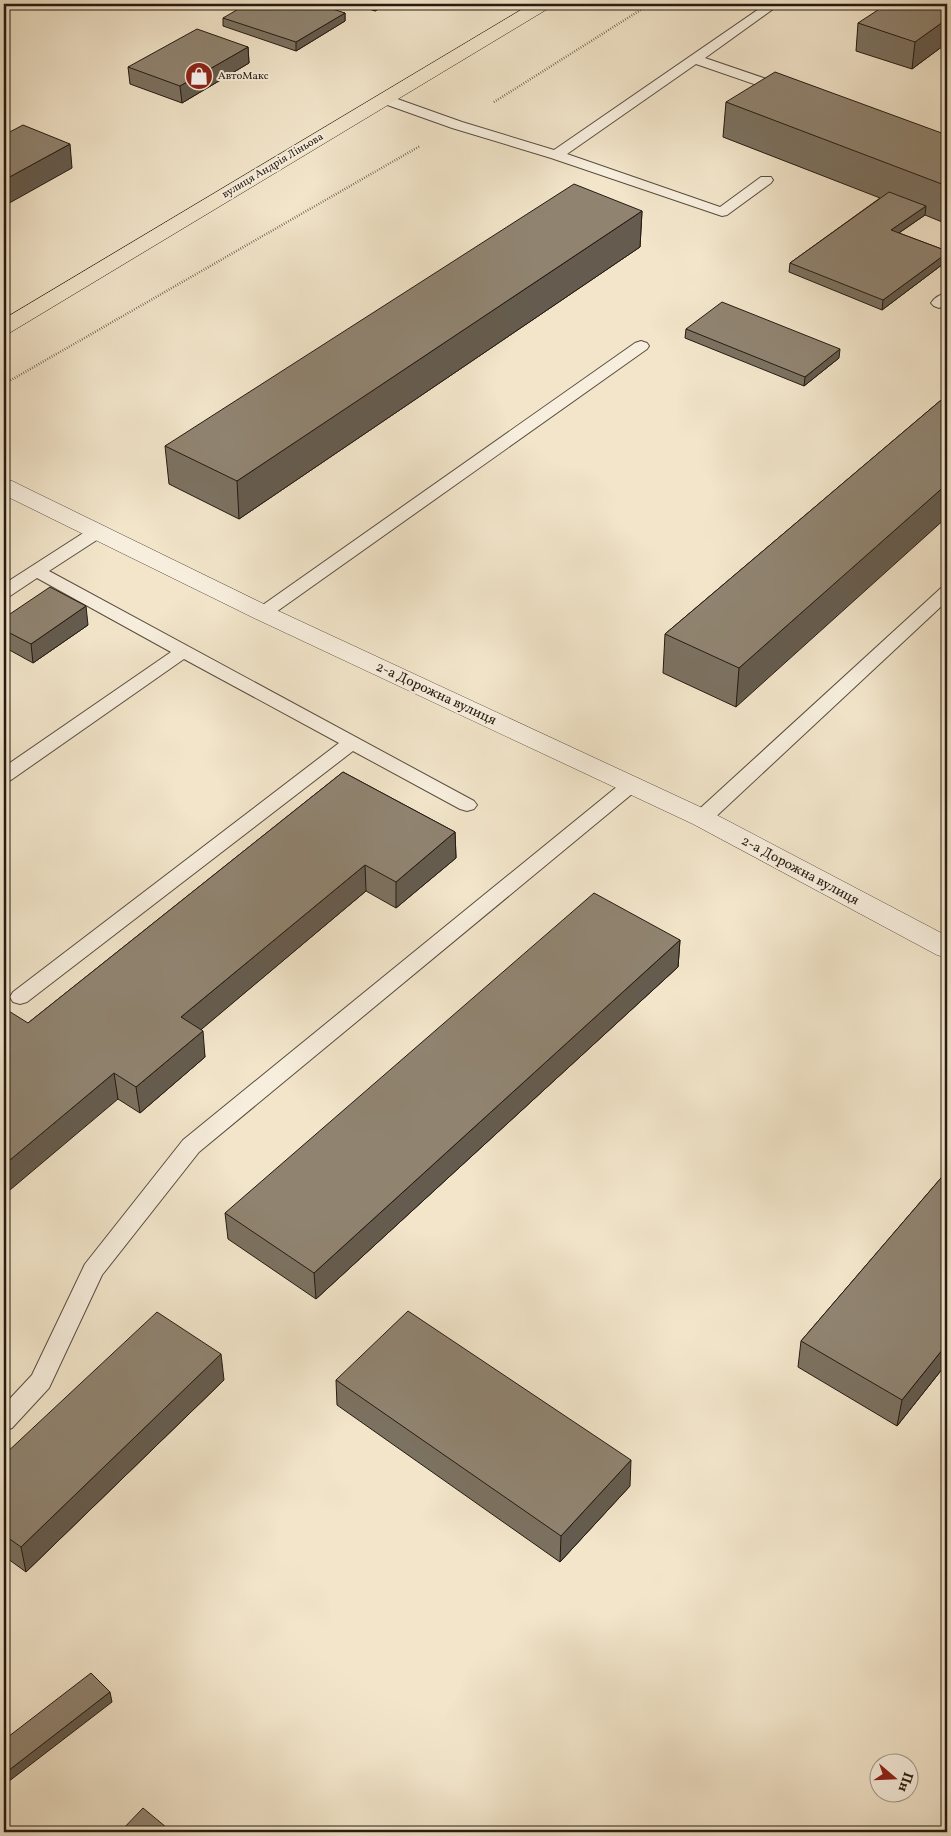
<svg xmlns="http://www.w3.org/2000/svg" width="951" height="1836" viewBox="0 0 951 1836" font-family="Vollkorn,serif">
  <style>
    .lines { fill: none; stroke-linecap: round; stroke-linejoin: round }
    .lane-casing { stroke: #584d3f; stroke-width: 2 }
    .street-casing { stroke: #584d3f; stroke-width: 1 }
    .primary-casing { stroke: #251a11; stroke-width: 1 }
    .path { stroke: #251a11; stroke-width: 2.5; stroke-dasharray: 0.5 2; stroke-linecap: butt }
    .lane { fill: #f7eedd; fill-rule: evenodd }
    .street { fill: #f7eedd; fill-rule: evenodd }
    .primary { fill: #f2e5ca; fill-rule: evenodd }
    .wall { fill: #7c7261; stroke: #251a11 }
    .shaded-wall { fill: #655c4f; stroke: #251a11 }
    .building { fill: #908471; stroke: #251a11 }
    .labels { text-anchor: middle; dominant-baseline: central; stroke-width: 4; stroke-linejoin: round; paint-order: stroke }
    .far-poi-label { font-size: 11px; fill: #251a11; stroke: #f7eedd; text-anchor: start }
    .far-street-label { font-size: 11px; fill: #251a11; stroke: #f7eedd }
    .street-label { font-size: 14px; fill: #251a11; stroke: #f7eedd }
  </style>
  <rect width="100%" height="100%" fill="#f2e5ca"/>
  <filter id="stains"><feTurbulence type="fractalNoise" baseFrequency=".004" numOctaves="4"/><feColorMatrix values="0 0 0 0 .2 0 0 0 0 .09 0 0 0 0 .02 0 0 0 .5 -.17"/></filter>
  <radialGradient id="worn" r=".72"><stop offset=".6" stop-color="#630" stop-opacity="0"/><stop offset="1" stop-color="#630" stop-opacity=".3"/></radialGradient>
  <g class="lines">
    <!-- lane casing -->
    <g class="lane-casing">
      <path id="lane" d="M766,4H780L705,58L790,87L792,90L790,93H780L696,64L567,154L720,207L761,177H771L773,180L771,183L727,215L722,216L551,158L452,128L379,102L377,99L379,96H389L462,122L554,150Z
        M947,293V304L939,308L934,306L931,303C935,297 941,294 947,293Z
        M641,341L647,343L649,346L647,349L269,617L263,618L257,617L254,613L257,609L635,343Z
        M97,527L103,528L106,532L103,536L49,571L474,801L477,805L474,809L467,811L460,809L353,751L27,1002L20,1004L13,1002L10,997L13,992L339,743L184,659L11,780L4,782V767L171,652L37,578L10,596L4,597V584L91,528Z
        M947,587V601L709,823L702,824L695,823L692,818L695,813L941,588Z
        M631,779L638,781L640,785L638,789L199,1152L102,1275L49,1388L12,1428L4,1431V1405L32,1375L85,1264L183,1140L624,781Z"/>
    </g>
    <!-- street casing -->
    <g class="street-casing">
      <path id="street" d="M4,479L12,481L272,608L711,812L947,936V958L937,955L693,824L254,618L4,495Z"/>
    </g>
    <!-- primary casing -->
    <g class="primary-casing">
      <path id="primary" d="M531,4H552L549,8L11,332L4,334V319Z"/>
    </g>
    <!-- path -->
    <path class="path" d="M494,102L650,4
      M4,384L420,146"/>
    <!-- lane -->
    <use href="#lane" class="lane"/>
    <!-- street -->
    <use href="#street" class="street"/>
    <!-- primary -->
    <use href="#primary" class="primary"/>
  </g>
  <!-- wall -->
  <path class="wall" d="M354,4H387L375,11Z
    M947,4V43L912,69L856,51L858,23Z
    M345,13V21L296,51L223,26V18Z
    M248,47L249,63L182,103L130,84L128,67Z
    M726,102L947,135V224L925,215L899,233L947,251V261L882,310L789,272L790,263L880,198L723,137Z
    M642,211L640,247L239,519L169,484L165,446Z
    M686,329L839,358L804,386L685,338Z
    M947,395L736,707L663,673L665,634Z
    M4,618L88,625L33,663L4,647Z
    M343,772L455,832L456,858L396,908L366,891L200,1030L205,1057L140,1113L118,1099L28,1023Z
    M680,940L678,967L316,1299L228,1239L225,1213Z
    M947,1171V1363L897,1426L798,1367L801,1341Z
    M224,1380L26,1572L4,1556V1455Z
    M336,1380L630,1486L560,1562L337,1405Z"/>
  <!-- shaded-wall -->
  <path class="shaded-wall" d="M374,4H387L375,11Z
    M345,13V21L296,51V42Z
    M947,19V43L912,69L915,42Z
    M248,47L249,63L182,103L180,86Z
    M70,144L72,168L4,206V180Z
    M926,206L925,215L890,239L891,230Z
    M642,211L640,247L239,519L237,481Z
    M947,253V261L882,310L883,300Z
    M840,349L839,358L804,386L805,377Z
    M947,484V517L736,707L739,668Z
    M86,606L88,625L33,663L31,644Z
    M455,832L456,858L396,908V882Z
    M365,865L366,891L184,1044L181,1017Z
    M680,940L678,967L316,1299L314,1273Z
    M203,1031L205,1057L140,1113L136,1087Z
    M114,1073L118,1099L4,1195V1165Z
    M947,1344V1363L897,1426L902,1400Z
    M221,1354L224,1380L26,1572L21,1547Z
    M631,1460L630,1486L560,1562L561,1536Z
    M110,1692L112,1702L4,1785V1774Z"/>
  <!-- building -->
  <path class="building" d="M247,4H317L345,13L296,42L223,18Z
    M887,4H947V19L915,42L858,23Z
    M197,29L248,47L180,86L128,67Z
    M775,72L947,135V186L726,102Z
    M23,125L70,144L4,180V135Z
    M574,184L642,211L237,481L165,446Z
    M889,192L926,206L891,230L947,251V253L883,300L790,263Z
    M722,302L840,349L805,377L686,329Z
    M947,395V484L739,668L665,634Z
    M50,587L86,606L31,644L4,630V618Z
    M343,772L455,832L396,882L365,865L181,1017L203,1031L136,1087L114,1073L4,1165V1008L28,1023Z
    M594,893L680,940L314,1273L225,1213Z
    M947,1171V1344L902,1400L801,1341Z
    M408,1311L631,1460L561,1536L336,1380Z
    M157,1312L221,1354L21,1547L4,1535V1455Z
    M91,1673L110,1692L4,1774V1740Z
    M143,1808L172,1832H120Z"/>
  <!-- icons -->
  <defs>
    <g id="shop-disc" transform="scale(1.4375)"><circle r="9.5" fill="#8f2418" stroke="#f7eedd"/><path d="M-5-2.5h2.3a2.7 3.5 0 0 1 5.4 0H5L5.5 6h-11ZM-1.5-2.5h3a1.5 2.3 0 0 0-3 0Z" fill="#fff"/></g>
  </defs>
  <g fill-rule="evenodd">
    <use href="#shop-disc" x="199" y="76"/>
  </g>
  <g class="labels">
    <!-- far-poi labels -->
    <g class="far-poi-label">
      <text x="218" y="76">АвтоМакс</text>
    </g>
    <!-- far-street labels -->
    <g class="far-street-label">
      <text transform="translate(273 166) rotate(-31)">вулиця Андрія Ліньова</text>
    </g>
    <!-- street labels -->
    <g class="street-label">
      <text transform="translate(436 694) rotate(25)">2-а Дорожна вулиця</text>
      <text transform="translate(800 871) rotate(28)">2-а Дорожна вулиця</text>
    </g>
  </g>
  <!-- margin -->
  <rect width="951" height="1836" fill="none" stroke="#f2e5ca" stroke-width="20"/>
  <rect x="5" y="5" width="941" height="1826" fill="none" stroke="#251a11" stroke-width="2.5"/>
  <rect x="10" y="10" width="931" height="1816" fill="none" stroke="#251a11"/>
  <!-- north arrow -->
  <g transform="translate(894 1778) rotate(109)"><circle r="24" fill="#f7eedd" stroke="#a3998b"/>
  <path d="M0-4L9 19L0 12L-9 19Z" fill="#8f2418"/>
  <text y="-8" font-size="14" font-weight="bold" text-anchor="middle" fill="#251a11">Пн</text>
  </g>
  <rect width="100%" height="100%" filter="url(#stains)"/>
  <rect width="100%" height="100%" fill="url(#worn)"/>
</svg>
